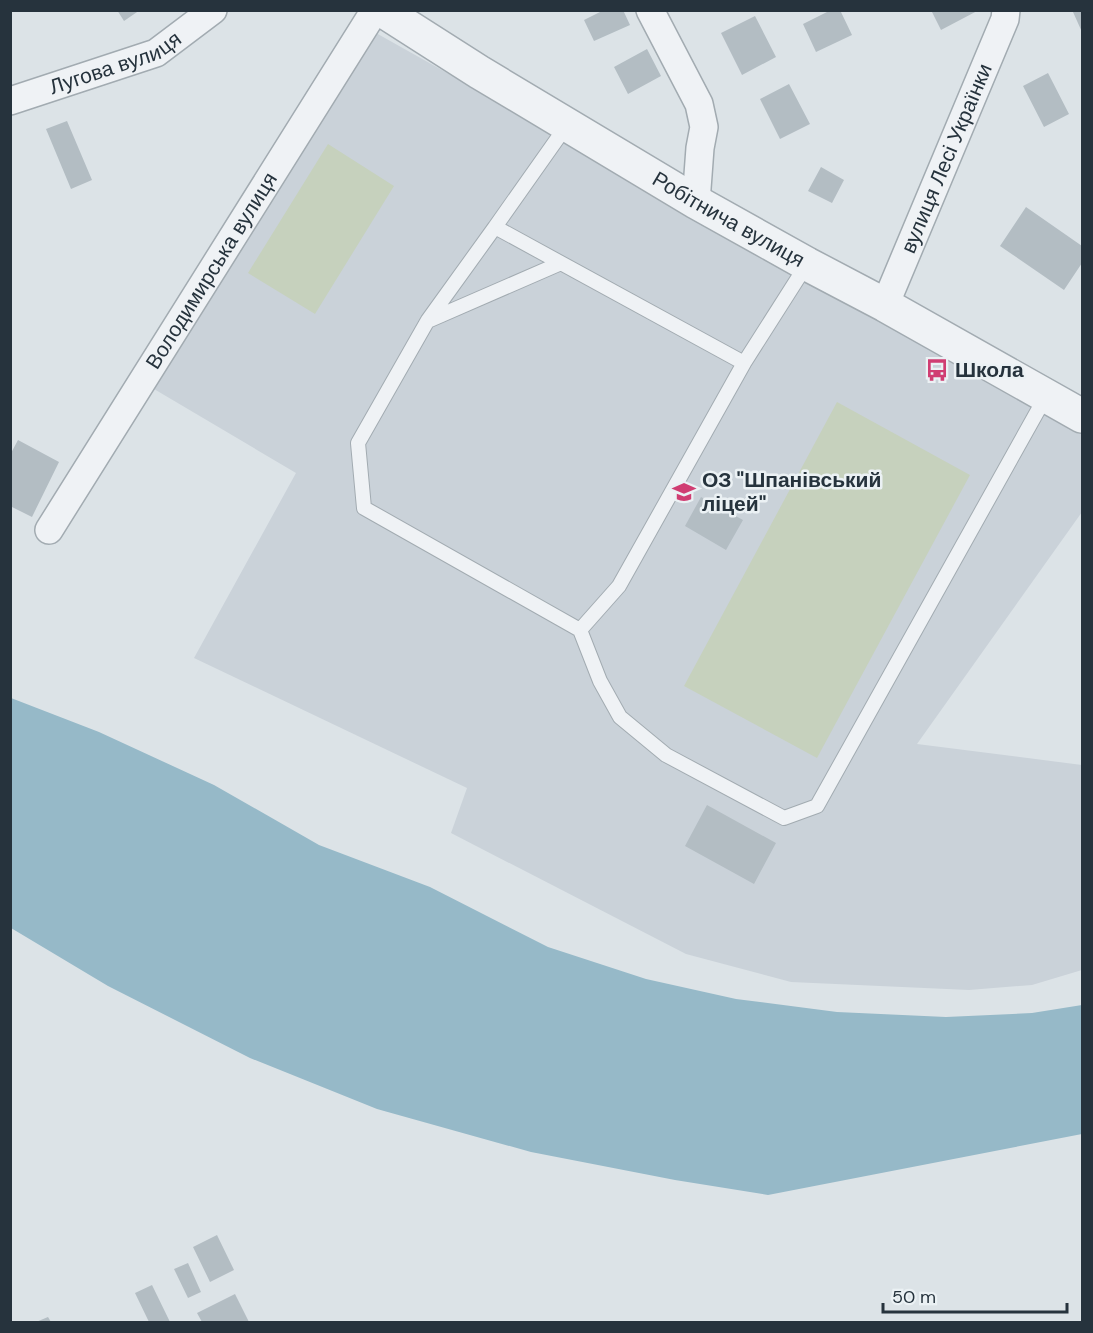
<svg xmlns="http://www.w3.org/2000/svg" width="1093" height="1333" viewBox="0 0 1093 1333" font-family="'DM Sans',sans-serif">
  <style>
    .built { fill: #cad2d9 }
    .green { fill: #c6d1bd }
    .water { fill: #96b9c8 }
    .building { fill: #b3bdc3 }
    .lines { fill: none; stroke-linecap: round; stroke-linejoin: round }
    .service-casing { stroke: #a2abb1; stroke-width: 16 }
    .minor-casing { stroke: #a2abb1; stroke-width: 30 }
    .tertiary-casing { stroke: #a2abb1; stroke-width: 36 }
    .service { stroke: #eff2f5; stroke-width: 14 }
    .minor { stroke: #eff2f5; stroke-width: 27 }
    .tertiary { stroke: #eff2f5; stroke-width: 33 }
    .labels { text-anchor: middle; dominant-baseline: central; stroke-width: 5; stroke-linejoin: round; paint-order: stroke }
    .street-label { font-size: 21px; fill: #26333d; stroke: #ebf1f4 }
    .poi-label { font-size: 21px; font-weight: bold; fill: #26333d; stroke: #ebf1f4; text-anchor: start }
  </style>
  <rect width="100%" height="100%" fill="#dce3e7"/>
  <!-- built -->
  <path class="built" d="M376,33L1082,429V512L917,744L1082,765V970L1032,985L969,990L791,982L686,954L451,833L467,788L194,658L296,473L154,389Z"/>
  <!-- green -->
  <path class="green" d="M328,144L394,186L315,314L248,273Z
    M837,402L970,475L817,758L684,686Z"/>
  <!-- water -->
  <path class="water" d="M11,698L99,732L214,785L319,845L430,887L548,947L646,979L736,999L837,1012L946,1017L1032,1013L1082,1005V1134L768,1195L675,1180L531,1152L377,1109L250,1058L108,986L11,928Z"/>
  <!-- building -->
  <path class="building" d="M117,10H140L124,21Z
    M604,10H623L630,25L594,41L584,20Z
    M831,10H840L852,35L816,52L803,24Z
    M931,10H979L941,30Z
    M1076,10H1082V32L1073,12Z
    M755,16L776,57L742,75L721,33Z
    M647,49L661,76L628,94L614,67Z
    M1048,73L1069,114L1044,127L1023,86Z
    M789,84L810,124L780,139L760,99Z
    M67,121L92,180L71,189L46,129Z
    M821,167L844,180L832,203L808,191Z
    M1026,207L1082,246V263L1064,290L1000,246Z
    M18,440L59,462L32,517L10,506V455Z
    M701,497L743,520L726,550L685,526Z
    M707,805L776,843L754,884L685,846Z
    M217,1235L234,1270L210,1282L193,1247Z
    M188,1263L201,1292L188,1298L174,1269Z
    M152,1285L170,1322H149L135,1293Z
    M235,1294L249,1322H202L197,1313Z
    M48,1317L51,1322H36Z"/>
  <g class="lines">
    <!-- service casing -->
    <g class="service-casing">
      <path id="service" d="M567,125L495,227L744,363L807,264
        M495,227L428,320L358,443L364,508L580,630L619,586L744,363
        M430,320L561,263
        M580,630L600,681L620,717L666,755L784,818L817,806L1046,396"/>
    </g>
    <!-- minor casing -->
    <g class="minor-casing">
      <g id="minor">
        <path d="M650,10L699,104L704,127L700,148L696,202"/>
        <path id="s1" d="M10,101L156,53L213,10"/>
        <path id="s2" d="M885,305L1005,19L1006,10"/>
        <path id="s3" d="M49,530L375,10"/>
      </g>
    </g>
    <!-- tertiary casing -->
    <g class="tertiary-casing">
      <g id="tertiary">
        <path id="s4" d="M382,10L479,72L696,202L807,264L885,305L1082,416"/>
      </g>
    </g>
    <!-- service -->
    <use href="#service" class="service"/>
    <!-- minor -->
    <use href="#minor" class="minor"/>
    <!-- tertiary -->
    <use href="#tertiary" class="tertiary"/>
  </g>
  <!-- icons -->
  <defs>
    <g id="bus-bare" transform="scale(1.8)"><path d="M-5-6H5V4H4V6H2V4H-2V6H-4V4H-5ZM-3.5-4V0h7V-4ZM-3.5 1.2v1.5H-2V1.2ZM2 1.2v1.5H3.5V1.2Z" fill="#d03d72" stroke="#ebf1f4" stroke-width="2.5" paint-order="stroke"/></g>
    <g id="school-bare" transform="scale(1.8)"><path d="M0-5L7-2L0 1L-7-2ZM-4 1L0 2.5L4 1V4Q0 6-4 4Z" fill="#d03d72" stroke="#ebf1f4" stroke-width="2.5" paint-order="stroke"/></g>
  </defs>
  <g fill-rule="evenodd">
    <use href="#bus-bare" x="937" y="370"/>
    <use href="#school-bare" x="684" y="492"/>
  </g>
  <g class="labels">
    <!-- street labels -->
    <g class="street-label">
      <text stroke="none"><textPath href="#s1" startOffset="112">Лугова вулиця</textPath></text>
      <text stroke="none"><textPath href="#s2" startOffset="159">вулиця Лесі Українки</textPath></text>
      <text stroke="none"><textPath href="#s4" startOffset="405">Робітнича вулиця</textPath></text>
      <text stroke="none"><textPath href="#s3" startOffset="306">Володимирська вулиця</textPath></text>
    </g>
    <!-- poi labels -->
    <g class="poi-label">
      <text x="955" y="370">Школа</text>
      <text x="702" y="480">ОЗ "Шпанівський<tspan x="702" dy="24">ліцей"</tspan></text>
    </g>
  </g>
  <!-- border -->
  <rect width="1093" height="1333" fill="none" stroke="#26333d" stroke-width="24"/>
  <!-- scale -->
  <path d="M883 1303v9h184v-9" fill="none" stroke="#26333d" stroke-width="3"/>
  <text x="892" y="1303" font-size="18" fill="#26333d" stroke="#ebf1f4" stroke-width="4.5" paint-order="stroke">50 m</text>
</svg>
